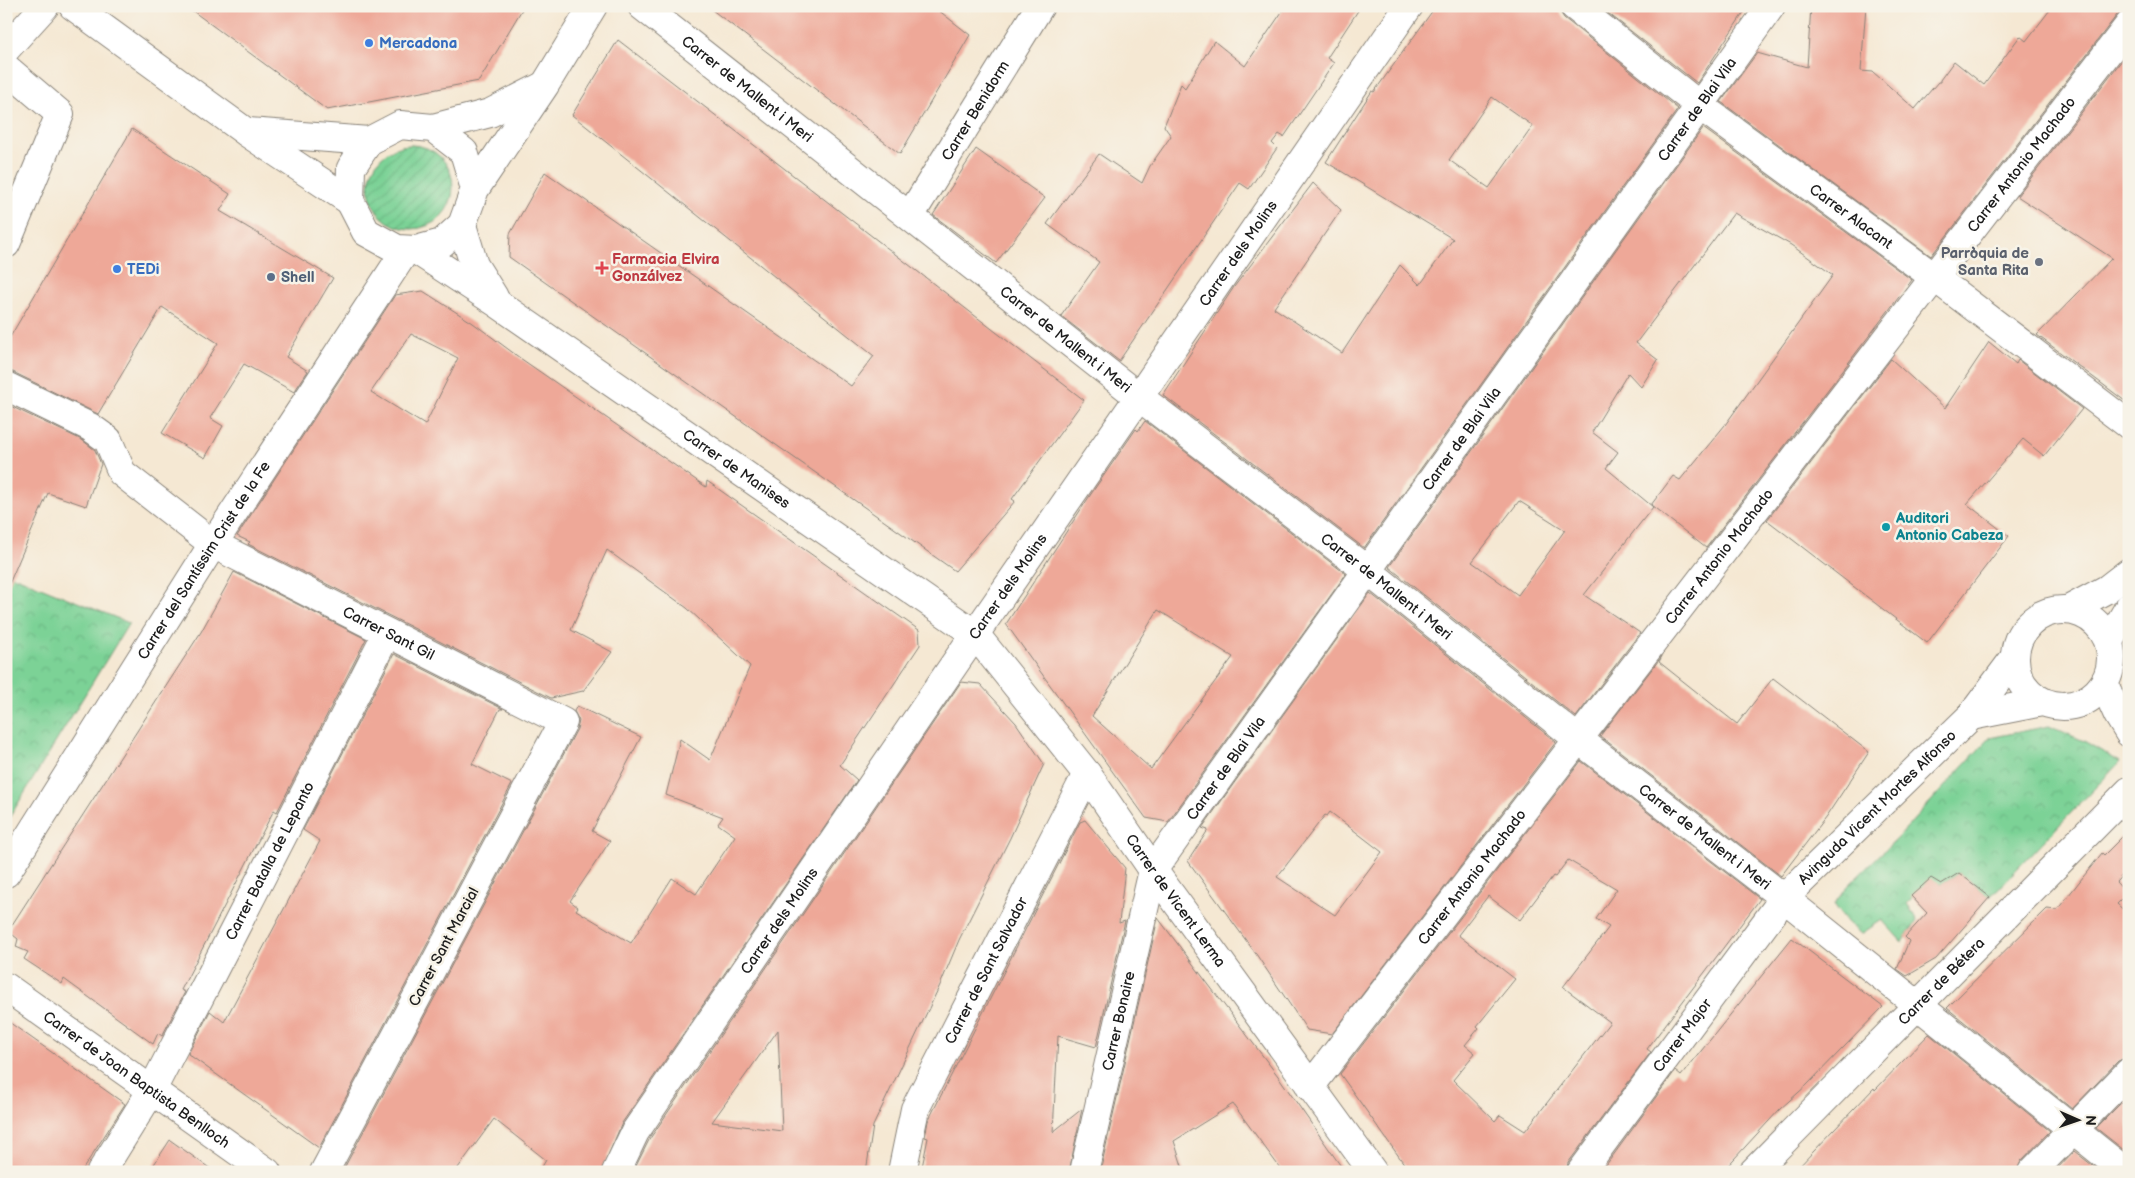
<svg xmlns="http://www.w3.org/2000/svg" width="2135" height="1178" viewBox="0 0 2135 1178" font-family="'Balsamiq Sans',sans-serif">
  <style>
    .park { fill: url(#park-crowns); stroke: #4c7759 }
    .garden { fill: url(#garden-furrows); stroke: #4c7759 }
    .building { fill: #eea898; fill-rule: evenodd }
    .lines { fill: none; stroke-linecap: round; stroke-linejoin: round }
    .minor-casing { stroke: #888278; stroke-width: 30 }
    .minor { stroke: #fff; stroke-width: 28 }
    .shop-dot { fill: #3f7fe0; stroke: #f7f3e8; stroke-width: 2 }
    .worship-dot { fill: #6b7280; stroke: #f7f3e8; stroke-width: 2 }
    .health-dot { fill: #e0444e; stroke: #f7f3e8; stroke-width: 2 }
    .service-dot { fill: #5c6f8a; stroke: #f7f3e8; stroke-width: 2 }
    .culture-dot { fill: #0f9aa8; stroke: #f7f3e8; stroke-width: 2 }
    .labels { text-anchor: middle; dominant-baseline: central; stroke-width: 5; stroke-linejoin: round; paint-order: stroke }
    .shop-label { font-size: 15px; font-weight: bold; fill: #366cbe; stroke: #f7f3e8; text-anchor: start }
    .street-label { font-size: 15px; fill: #1c1c1c; stroke: #f7f3e8 }
    .worship-label { font-size: 15px; font-weight: bold; fill: #5b616d; stroke: #f7f3e8; text-anchor: end }
    .health-label { font-size: 15px; font-weight: bold; fill: #be3a42; stroke: #f7f3e8; text-anchor: start }
    .service-label { font-size: 15px; font-weight: bold; fill: #4e5e75; stroke: #f7f3e8; text-anchor: start }
    .culture-label { font-size: 15px; font-weight: bold; fill: #0d838f; stroke: #f7f3e8; text-anchor: start }
  </style>
  <defs>
    <pattern id="park-crowns" width="20" height="18" patternUnits="userSpaceOnUse" patternTransform="scale(1.25)"><rect width="20" height="18" fill="#7bd296"/><path d="M2 6a3 3 0 1 1 6 0M12 15a3 3 0 1 1 6 0" fill="none" stroke="#6ab481"/></pattern>
    <pattern id="garden-furrows" width="10" height="10" patternUnits="userSpaceOnUse" patternTransform="scale(1.25)"><rect width="10" height="10" fill="#7bd296"/><path d="M-1 1l2-2M0 10L10 0M9 11l2-2" fill="none" stroke="#6ab481"/></pattern>
  </defs>
  <rect width="100%" height="100%" fill="#f7f3e8"/>
  <filter id="ink" filterUnits="userSpaceOnUse"><feTurbulence type="fractalNoise" baseFrequency=".02" numOctaves="2"/><feDisplacementMap in="SourceGraphic" scale="10" xChannelSelector="R" yChannelSelector="G"/><feConvolveMatrix kernelMatrix="1 2 1 2 8 2 1 2 1" color-interpolation-filters="sRGB"/></filter>
  <filter id="wash" filterUnits="userSpaceOnUse"><feTurbulence type="fractalNoise" baseFrequency=".0096" numOctaves="4" result="noise"/><feDisplacementMap in="SourceGraphic" scale="20" xChannelSelector="R" yChannelSelector="G"/><feGaussianBlur stdDeviation="1.12" result="paint"/><feColorMatrix in="noise" values="0 0 0 0 0 0 0 0 0 0 0 0 0 0 0 0 0 1.4 0 .05"/><feComposite in="paint" operator="in"/></filter>
  <g filter="url(#wash)">
    <rect width="100%" height="100%" fill="#f5e8d3"/>
    <!-- park -->
    <path class="park" d="M6,573L129,623L6,823Z
      M2049,726L2084,741L2120,762L1990,897L1959,873L1941,884L1929,880L1907,903L1917,921L1902,942L1882,920L1861,934L1847,922L1834,904L1847,887L1898,837L1989,738Z"/>
    <!-- garden -->
    <path class="garden" d="M369 187a42 42 0 1 1 84 0a42 42 0 1 1-84 0Z"/>
    <g id="blocks">
      <!-- building -->
      <path class="building" d="M186,6H524L479,81L327,110Z
        M707,6H933L970,35L900,154Z
        M1286,6H1361L1327,58L1334,63L1284,137L1279,134L1272,143L1277,148L1249,189L1240,183L1119,361L1061,316L1099,262L1047,224L1099,154L1142,183L1150,166L1171,136L1164,126L1181,84L1185,88L1214,41L1245,66Z
        M1436,6H1559L1560,12L1564,18L1678,109L1364,548L1163,395L1234,287L1313,183L1341,210L1274,308L1342,353L1400,265L1420,285L1453,239L1326,162L1372,91L1374,92ZM1492,97L1533,126L1489,188L1449,160Z
        M1599,6H1748L1697,83Z
        M1811,6H1866L1861,71L1873,72L1915,109L1938,82H1940V80L1954,61L1984,85L2020,36L2026,41L2053,6H2129V10L2123,11L2117,15L1931,256L1721,102L1757,53L1807,67Z
        M618,40L1084,400L1012,499L1015,501L955,571L509,257L510,234L545,172L851,386L874,356L572,115Z
        M2129,51V404L2037,335L2112,258L2017,196Z
        M1703,128L1912,280L1706,548L1651,505L1673,476L1680,480L1725,425L1833,275L1791,245L1734,213L1636,343L1658,360L1641,387L1628,373L1592,432L1618,452L1606,468L1653,507L1584,595L1640,633L1576,717L1389,567ZM1519,501L1565,530L1518,595L1472,562Z
        M132,129L230,194L220,211L333,278L286,357L308,371L294,392L244,364L210,418L223,426L205,458L162,433L218,343L162,307L98,414L13,372L6,371V344Z
        M976,149L1045,198L996,263L933,215Z
        M423,291L473,323L520,358L706,487L707,481L919,630L920,645L840,765L857,780L622,1123L601,1172H539L546,1160L494,1119L455,1172H342L577,729L579,721L574,711L577,706L641,737L592,831L610,841L570,901L578,907L576,910L631,943L672,878L696,894L735,836L718,824L723,817L666,795L680,739L710,760L750,666L687,608L607,550L571,630L612,652L583,691L551,698L248,544L250,542L237,536L395,295ZM411,334L458,358L425,425L371,392Z
        M1989,342L2016,364L2018,360L2082,409L2044,456L2023,439L1967,504L2009,536L1927,643L1767,520L1891,359L1945,408Z
        M6,404L82,440L95,450L101,464L86,506L48,493L6,591Z
        M1145,421L1346,574L1168,822L1146,818L1006,624L1091,494L1136,429L1138,431ZM1158,610L1233,657L1151,769L1092,716Z
        M234,572L366,639L277,812L274,810L181,990L185,992L162,1036L158,1033L153,1044L64,979L62,984L24,959L28,952L16,947L18,939L8,931L201,632Z
        M1370,593L1556,742L1332,1034L1307,1030L1256,954L1188,861L1208,830L1202,828ZM1330,812L1382,852L1335,915L1277,877L1325,815L1327,816Z
        M394,654L503,709H500L472,764L512,784L319,1148L188,1054L210,1011L224,1022L320,841L303,830Z
        M1662,656L1659,662L1737,724L1773,678L1869,752L1826,817L1781,876L1600,736Z
        M961,682L980,684L1016,723L1044,764L1010,838L959,940L941,983L873,1126L866,1172H633L649,1140ZM778,1030L782,1131L712,1122Z
        M1581,761L1760,899L1647,1049L1651,1052L1568,1163L1566,1172H1410L1340,1074ZM1568,860L1617,889L1596,919L1609,927L1563,987L1610,1022L1525,1131L1500,1115L1495,1121L1453,1080L1475,1053L1465,1045L1479,1028L1477,1026L1515,979L1458,935L1488,896L1520,920L1553,876L1555,877Z
        M1085,820L1125,868L1119,923L1125,921L1096,1047L1058,1036L1053,1132L1082,1109L1069,1172H921L928,1138L925,1137L928,1121L1080,822Z
        M2129,830V868L2116,882L2127,894L2117,904L2129,915V1057L2118,1061L2072,1109L1947,1008L2047,909L2057,910L2102,853L2104,855Z
        M1959,873L1990,897L1936,959L1907,976L1897,969L1909,941L1905,937L1927,913L1911,896L1931,878L1941,884Z
        M1158,918L1278,1076L1345,1172H1283L1233,1104L1174,1141L1184,1172H1100Z
        M1792,938L1883,1007L1807,1085L1780,1109L1722,1172H1601L1675,1071L1681,1076Z
        M6,1020L125,1104L81,1172H6Z
        M1929,1034L2050,1131L2021,1161L2017,1172H1794L1874,1088L1875,1090Z
        M2129,1095V1154L2096,1128Z
        M170,1140L215,1172H149Z
        M2074,1151L2101,1172H2054Z"/>
    </g>
  </g>
  <g filter="url(#ink)">
    <use href="#blocks" fill-opacity="0" stroke="#888278" stroke-width="1"/>
    <g class="lines">
      <!-- minor casing -->
      <g class="minor-casing">
        <g id="minor">
          <path d="M73,6L246,132L350,201"/>
          <path id="s1" d="M642,6L1139,397L1368,571L1578,739L1784,898L2126,1172"/>
          <path id="s2" d="M1574,6L1700,106L1934,277L2129,425"/>
          <path d="M6,49L45,6"/>
          <path d="M6,68L60,114L6,244"/>
          <path d="M433,128L490,113L543,86"/>
          <path d="M248,132L369,141"/>
          <path d="M475,189L464,152L433,128L400,125L369,141L351,168L350,201L366,232L397,249L416,250L442,243L462,225L475,189L545,85L593,6"/>
          <path id="s3" d="M910,216L1040,6"/>
          <path d="M462,225L474,265L494,297"/>
          <path id="s4" d="M416,250L497,303L975,634L1087,774L1153,870L1373,1172"/>
          <path id="s5" d="M6,386L90,427L108,440L122,473L213,544L563,722L324,1172"/>
          <path d="M2068,610L2107,589L2129,572"/>
          <circle cx="2063" cy="658" r="48"/>
          <path d="M2109,641L2129,607"/>
          <path d="M2104,684L2118,715L2129,733"/>
          <path d="M1971,716L2042,702"/>
          <path id="s6" d="M6,873L213,544L406,250"/>
          <path id="s7" d="M6,987L267,1172"/>
          <path id="s8" d="M1310,1087L2129,25"/>
          <path id="s9" d="M101,1172L152,1090L387,633"/>
          <path id="s10" d="M616,1172L635,1132L975,634L1409,6"/>
          <path id="s11" d="M902,1172L915,1109L1087,774"/>
          <path id="s12" d="M1084,1172L1153,870L1771,6"/>
          <path id="s13" d="M1581,1172L1784,898L1971,716L2015,657"/>
          <path id="s14" d="M1753,1172L2129,791"/>
          <path d="M2032,1172L2129,1072"/>
        </g>
      </g>
      <!-- minor -->
      <use href="#minor" class="minor"/>
    </g>
  </g>
  <!-- markers -->
  <g class="shop-dot">
    <circle cx="369" cy="43" r="5"/>
    <circle cx="117" cy="269" r="5"/>
  </g>
  <circle class="worship-dot" cx="2039" cy="262" r="5"/>
  <path class="health-dot" d="M599.5 260.5h5v5h5v5h-5v5h-5v-5h-5v-5h5z"/>
  <circle class="service-dot" cx="271" cy="277" r="5"/>
  <circle class="culture-dot" cx="1886" cy="527" r="5"/>
  <g class="labels">
    <!-- shop labels -->
    <g class="shop-label">
      <text x="379" y="43">Mercadona</text>
      <text x="127" y="269">TEDi</text>
    </g>
    <!-- street labels -->
    <g class="street-label">
      <text stroke="none"><textPath href="#s1" startOffset="134">Carrer de Mallent i Meri</textPath></text>
      <text stroke="none"><textPath href="#s12" startOffset="1245">Carrer de Blai Vila</textPath></text>
      <text stroke="none"><textPath href="#s3" startOffset="124">Carrer Benidorm</textPath></text>
      <text stroke="none"><textPath href="#s8" startOffset="1165">Carrer Antonio Machado</textPath></text>
      <text stroke="none"><textPath href="#s2" startOffset="348">Carrer Alacant</textPath></text>
      <text stroke="none"><textPath href="#s10" startOffset="1110">Carrer dels Molins</textPath></text>
      <text stroke="none"><textPath href="#s1" startOffset="539">Carrer de Mallent i Meri</textPath></text>
      <text stroke="none"><textPath href="#s12" startOffset="840">Carrer de Blai Vila</textPath></text>
      <text stroke="none"><textPath href="#s4" startOffset="388">Carrer de Manises</textPath></text>
      <text stroke="none"><textPath href="#s8" startOffset="670">Carrer Antonio Machado</textPath></text>
      <text stroke="none"><textPath href="#s6" startOffset="370">Carrer del Santíssim Crist de la Fe</textPath></text>
      <text stroke="none"><textPath href="#s10" startOffset="705">Carrer dels Molins</textPath></text>
      <text stroke="none"><textPath href="#s1" startOffset="944">Carrer de Mallent i Meri</textPath></text>
      <text stroke="none"><textPath href="#s5" startOffset="464">Carrer Sant Gil</textPath></text>
      <text stroke="none"><textPath href="#s12" startOffset="435">Carrer de Blai Vila</textPath></text>
      <text stroke="none"><textPath href="#s13" startOffset="471">Avinguda Vicent Mortes Alfonso</textPath></text>
      <text stroke="none"><textPath href="#s1" startOffset="1349">Carrer de Mallent i Meri</textPath></text>
      <text stroke="none"><textPath href="#s9" startOffset="354">Carrer Batalla de Lepanto</textPath></text>
      <text stroke="none"><textPath href="#s8" startOffset="265">Carrer Antonio Machado</textPath></text>
      <text stroke="none"><textPath href="#s4" startOffset="1012">Carrer de Vicent Lerma</textPath></text>
      <text stroke="none"><textPath href="#s10" startOffset="300">Carrer dels Molins</textPath></text>
      <text transform="translate(444 947) rotate(-62)">Carrer Sant Marcial</text>
      <text stroke="none"><textPath href="#s11" startOffset="220">Carrer de Sant Salvador</textPath></text>
      <text stroke="none"><textPath href="#s14" startOffset="268">Carrer de Bétera</textPath></text>
      <text stroke="none"><textPath href="#s12" startOffset="155">Carrer Bonaire</textPath></text>
      <text stroke="none"><textPath href="#s13" startOffset="170">Carrer Major</textPath></text>
      <text stroke="none"><textPath href="#s7" startOffset="160">Carrer de Joan Baptista Benlloch</textPath></text>
    </g>
    <!-- worship labels -->
    <g class="worship-label">
      <text x="2029" y="253">Parròquia de<tspan x="2029" dy="17">Santa Rita</tspan></text>
    </g>
    <!-- health labels -->
    <g class="health-label">
      <text x="612" y="259">Farmacia Elvira<tspan x="612" dy="17">Gonzálvez</tspan></text>
    </g>
    <!-- service labels -->
    <g class="service-label">
      <text x="281" y="277">Shell</text>
    </g>
    <!-- culture labels -->
    <g class="culture-label">
      <text x="1896" y="518">Auditori<tspan x="1896" dy="17">Antonio Cabeza</tspan></text>
    </g>
  </g>
  <!-- margin -->
  <rect width="2135" height="1178" fill="none" stroke="#f7f3e8" stroke-width="25"/>
  <!-- north arrow -->
  <g transform="translate(2078 1120) rotate(92)" stroke="#f7f3e8" stroke-width="4" paint-order="stroke">
  <path d="M0-4L9 19L0 12L-9 19Z" fill="#1c1c1c"/>
  <text y="-8" font-size="14" font-weight="bold" text-anchor="middle" fill="#1c1c1c">N</text>
  </g>
</svg>
